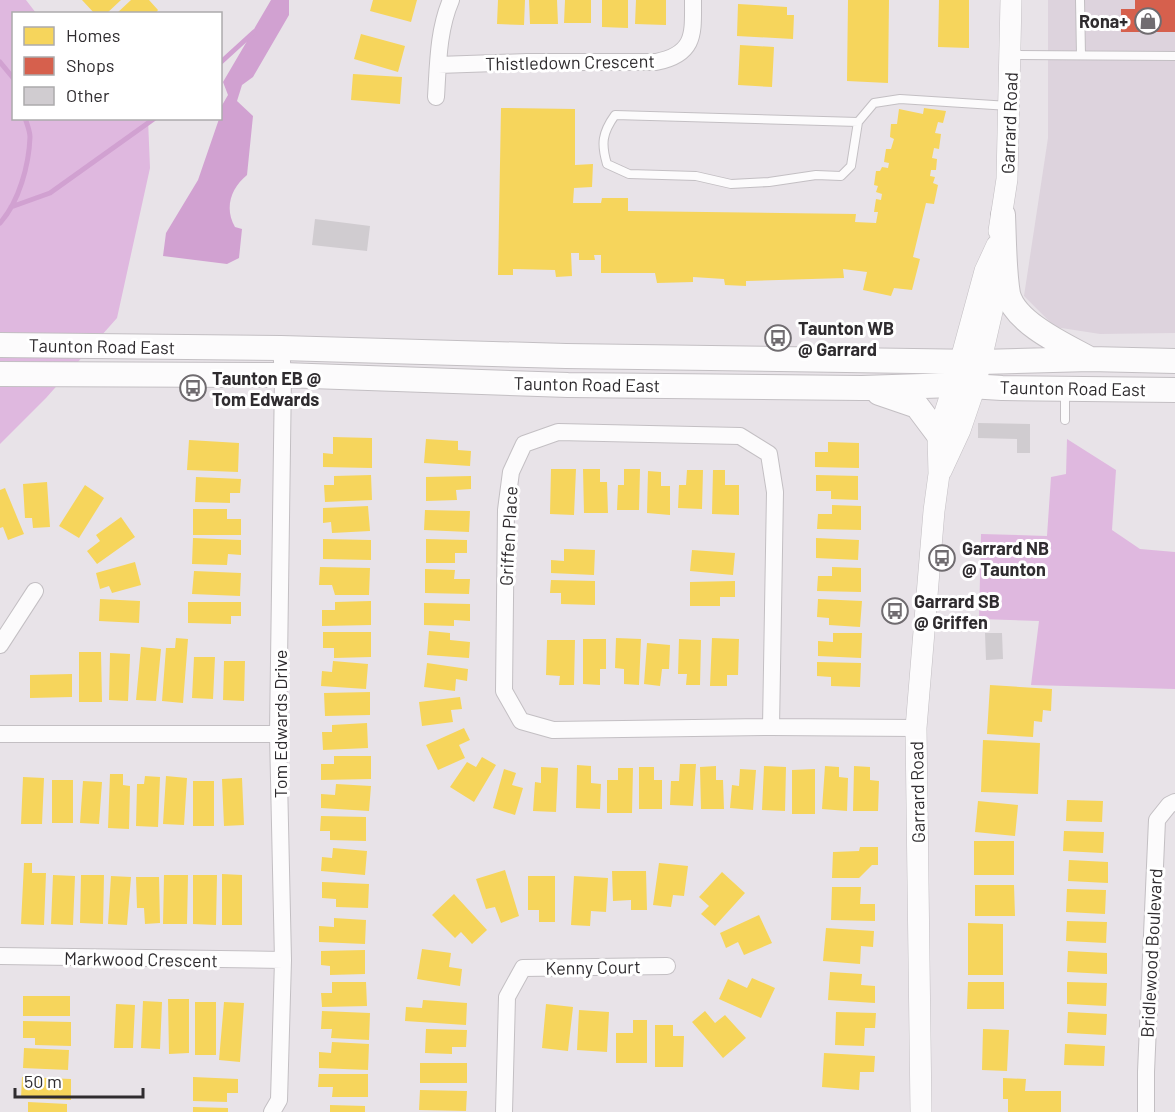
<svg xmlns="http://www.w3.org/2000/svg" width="1175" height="1112" viewBox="0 0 1175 1112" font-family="Barlow,sans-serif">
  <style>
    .built { fill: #ddd3dd }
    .forest { fill: #dfb8df }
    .water { fill: #d1a1d1 }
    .homes { fill: #f6d55c }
    .shops { fill: #d6604d }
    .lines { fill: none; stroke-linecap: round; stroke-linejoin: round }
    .stream { stroke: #d1a1d1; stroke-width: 5 }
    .building { fill: #d0ccd0 }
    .service-casing { stroke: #c3bfc3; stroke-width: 10 }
    .minor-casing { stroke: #c3bfc3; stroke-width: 18 }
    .tertiary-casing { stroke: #c3bfc3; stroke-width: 22 }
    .secondary-casing { stroke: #c3bfc3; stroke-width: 26 }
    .service { stroke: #fcfbfc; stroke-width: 8 }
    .minor { stroke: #fcfbfc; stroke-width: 16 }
    .tertiary { stroke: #fcfbfc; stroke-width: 21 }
    .secondary { stroke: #fcfbfc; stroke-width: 24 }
    .labels { text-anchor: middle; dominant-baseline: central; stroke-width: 6; stroke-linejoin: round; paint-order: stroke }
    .poi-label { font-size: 18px; font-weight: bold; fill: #2f2c2f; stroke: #fff; text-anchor: start }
    .street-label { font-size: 18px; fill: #2f2c2f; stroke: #fff }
  </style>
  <rect width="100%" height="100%" fill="#e8e3e8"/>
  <!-- built -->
  <path class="built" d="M1048,0H1175V333L1100,334L1055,327L1024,296L1048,138Z"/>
  <!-- forest -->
  <path class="forest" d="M0,0H26L36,13L14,14V118L148,119L150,168L117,318L46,398L0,444Z
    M1067,439L1116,470L1112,530L1140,549L1175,552V689L1031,685L1039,621L979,619L981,534L1047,536L1051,477L1066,474Z"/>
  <!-- water -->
  <path class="water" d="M271,0H289V15L253,77L242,85L237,101L253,116L247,175C231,188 224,208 235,227L242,229L239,258L227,264L163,256L166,233L198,180L219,119L220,118L221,107L228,95L223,82Z"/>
  <!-- homes -->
  <path class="homes" d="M82,0H121L106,14H95Z
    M131,0H149L158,10L155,14H116Z
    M373,0H417L411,22L370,11Z
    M498,0H525L524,25L497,24Z
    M529,0H557L558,24H530Z
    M565,0H591V23H564Z
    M602,0H628V28L602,27Z
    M636,0H666V25L635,24Z
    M848,0H889L888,83L847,81Z
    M939,0H969V48L938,47Z
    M738,4L787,7V15H794L793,39L737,36Z
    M361,34L405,46L398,72L354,59Z
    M740,45L774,47L772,87L738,85Z
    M353,74L402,77L400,104L351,100Z
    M501,108L575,109V165L593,164L592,187L574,188L573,203H601L602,198H628V211L856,214L855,222L876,223L878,212H874L876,199L881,200L882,194L876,192L878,186L874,185L876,171H880L882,167L888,168L889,163L884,162L886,149H891L894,139L890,137L891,124H897L899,109L923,114L924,108L946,111L943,123L938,122L935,133L941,134L939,149L934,148L932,158L937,159L936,170H931L930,176L935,177L933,183L938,185L934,204L926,203L913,257L920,259L912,290L894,288L891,296L863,290L867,272L843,269L844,278L746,281V286L725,285L724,279L693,277V282L657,283L655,273H601V255H594L595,260H579V253H571L572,276L556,277L555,270L513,269V275H498Z
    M333,437L372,438V468L323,467V453L333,454Z
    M426,439L458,441V450L471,451L470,466L424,463Z
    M189,440L239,443L238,472L187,470Z
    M828,442L859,443V468L815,467V452H828Z
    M551,469H576L574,515L550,514Z
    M583,469H600V482H607L608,513H584Z
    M624,469H640L639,510H617L618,485H624Z
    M687,470H703L702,509L678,508L679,485H686Z
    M713,470H725V485H739V515L712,514Z
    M648,471L661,472V486H670V515L647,513Z
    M371,475L372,500L325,502L324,485H334V476Z
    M816,475L858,476V500L831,499V491H816Z
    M471,476V489L456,490L457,500L426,501V477Z
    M196,477L241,479L240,493H230V503L195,502Z
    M47,482L50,527L33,528L32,518H25L23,484Z
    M85,485L104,498L79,538L59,526Z
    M5,488L24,534L8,540L3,527L0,528V490Z
    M832,505L861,506V530L817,529L818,514H832Z
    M368,506L370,531L332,533L331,522L323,523V508Z
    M193,509H227V519H241V535H193Z
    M425,510L470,511L469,532L424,530Z
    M121,517L135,537L97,564L87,551L100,541L96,535Z
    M193,538L241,540V555L228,554L227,565L192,564Z
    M816,538L859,540L858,560L816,558Z
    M323,539L371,540V560L323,559Z
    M426,539L467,540V553H455V563H426Z
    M564,549L595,550L594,575L551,573V560L564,561Z
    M692,550L735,553L733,575L690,571Z
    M135,562L141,585L112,593L109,586L100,589L96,573Z
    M320,567L370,568L369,595H335L332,585H319Z
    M832,567L861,568V592L817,591L818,576H832Z
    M425,569L455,570L454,579H470L469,594L425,593Z
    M194,571L241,573L240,596L192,594Z
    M551,580L595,581V605L561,604V593H550Z
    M735,581V597H720V606H690V582Z
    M100,599L140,601L139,623L99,621Z
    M818,599L862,601L860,627L829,625V618L817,617Z
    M371,601V625L322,626V610H335V602Z
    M188,602H241V616H231V624L188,623Z
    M424,603L470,604V621L454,620V626L424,625Z
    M429,631L450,633V640L470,642L469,658L427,655Z
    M323,632H371V657L334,658V648H323Z
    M833,633H862L861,658L818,656V641L833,642Z
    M176,638L188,639L183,703L162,701L166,648H175Z
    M616,638L641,639L639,685L624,684V669L615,668Z
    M712,638L739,639L738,675H727V686H710Z
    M583,639H606V669H600V685L583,684Z
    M679,639L701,640L700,685H686L687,674H678Z
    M547,640H575L574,685H559L560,676L546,675Z
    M647,643L670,645L669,669H662L660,686L644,684Z
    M141,647L161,649L156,701L136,700Z
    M79,652H101L102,702H79Z
    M110,653L130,654L128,701L109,700Z
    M194,657H215L213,699L192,698Z
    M224,661H245L244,701L223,700Z
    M333,661L368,664L366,689L321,686L322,671L332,672Z
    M817,662L861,663L860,687L831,686V677L817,676Z
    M427,663L468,669L467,681L456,679L455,691L424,687Z
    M72,674V697L30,698V675Z
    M990,685L1052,689L1051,711L1043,710L1042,722L1034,721L1033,737L987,734Z
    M370,692V715L325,716L324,693Z
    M460,697L462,709L451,710L453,722L422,726L419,702Z
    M367,723L368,748L323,750L322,732H332V725Z
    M464,728L470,740L459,745L465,758L438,770L426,745Z
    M983,740L1040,743L1038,794L981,792Z
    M334,756H371V779L321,780V764H334Z
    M482,757L496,765L474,802L450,787L467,762L476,767Z
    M680,764H696L693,806L670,805L671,781H679Z
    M577,765L591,766V783L601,784L600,809L576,808Z
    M716,766V780H723L724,809H701L700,767Z
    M764,766L786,767L785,811L762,810Z
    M825,766L839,767V777L848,778L847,811L822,809Z
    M854,766L870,767V780L879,781L878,811H853Z
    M541,767L558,768L556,812L533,811L535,782L541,783Z
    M639,767H654V780H662V809H639Z
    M618,768H633L632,813H607V780H618Z
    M504,769L516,773L512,785L523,788L515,815L493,808Z
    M740,769L756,770L753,810L730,808L732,785L739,786Z
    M815,769V814H792V770Z
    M110,774H123V785L130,786L129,829L108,828Z
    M145,776L160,777L158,827L136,826L137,784H144Z
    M166,776L187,778L184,825L163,824Z
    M23,777L44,778L42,824H21Z
    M242,778L244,825L224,826L222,779Z
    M52,780H73V823H52Z
    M83,781L102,782L99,824L80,823Z
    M193,781H214V826H193Z
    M336,784L371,786L369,811L321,808V794L335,795Z
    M1067,800L1103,801L1102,822L1066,821Z
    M978,801L1018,805L1015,836L975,832Z
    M321,816L366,817V841L330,840V831H320Z
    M1064,831L1104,832L1103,853L1063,851Z
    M974,841H1014V875H974Z
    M860,847H878V865H872L859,878H832L833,852L859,851Z
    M333,848L367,851L365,875L321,871L322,857L332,858Z
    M1069,860L1108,862V883L1068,881Z
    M24,863H32V873H46L44,925L21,924Z
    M659,863L688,866L684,896L673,895L671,907L653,905Z
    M505,870L519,916L501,923L495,907L486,909L476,879Z
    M612,871H646L647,910H631V900L613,901Z
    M722,872L745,893L715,926L701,914L709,906L699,897Z
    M222,874L242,875V925H222Z
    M53,875L75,876L73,925L51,924Z
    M81,875H104L103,924L80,923Z
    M164,875H188L187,924H163Z
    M193,875H217L216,925L193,924Z
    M111,876L131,877L127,925L108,924Z
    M528,876H555V922H539V910H528Z
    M574,876L608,878L606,912L591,911L590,926L571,925Z
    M136,877H159L160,923L145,924L144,908H137Z
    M322,882L369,884L368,908L336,907V899L322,898Z
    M975,885H1014L1015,916H975Z
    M832,887H861L860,904H875V921L831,920Z
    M1067,889L1106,890L1105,914L1066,912Z
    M454,894L487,930L472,944L461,932L455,938L432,915Z
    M759,915L772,943L744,955L738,942L726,948L720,933Z
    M334,918L366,920L365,944L319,942V926L334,927Z
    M1067,921L1107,922L1106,943L1066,941Z
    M968,923L1003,924V975H968Z
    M826,928L874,931L873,947L861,946L860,964L823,961Z
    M422,949L451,953L449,967L462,969L460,986L417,979Z
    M365,950V974L330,975V966L321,965V951Z
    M1068,951L1107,953V974L1067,972Z
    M830,972L862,974L861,985L875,986V1003L828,1000Z
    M752,978L775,988L761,1018L719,999L728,979L747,988Z
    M332,982H366L367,1006L322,1007L321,993H332Z
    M968,982H1004V1009H967Z
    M1067,982L1107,983L1106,1006L1067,1004Z
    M23,996H70V1016H23Z
    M168,999H189V1053L169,1054Z
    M423,1000L467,1003L466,1025L405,1021L406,1007L422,1008Z
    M143,1001L162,1002L160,1049L141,1048Z
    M195,1002H216V1055H195Z
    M224,1002L244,1003L240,1062L219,1060Z
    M116,1004L135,1005L133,1048H114Z
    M546,1004L573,1007L568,1051L542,1048Z
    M579,1010L609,1012L607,1052L577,1050Z
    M322,1011L370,1013L369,1040L331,1038L332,1029H321Z
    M705,1011L715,1023L725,1015L746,1038L723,1058L692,1022Z
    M836,1012L876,1013L875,1028H865L864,1046L835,1045Z
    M1068,1012L1107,1014L1106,1035L1067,1033Z
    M633,1020H647V1063H616V1033H633Z
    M23,1021L71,1022V1046L35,1045V1038H23Z
    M655,1025H673V1036H684L683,1067H655Z
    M426,1029L467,1030L466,1047H452V1054L425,1053Z
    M983,1029L1009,1030L1007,1071L982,1070Z
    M332,1042L369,1044L368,1070L319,1068V1052L331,1053Z
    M1065,1044L1105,1046L1104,1066L1064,1065Z
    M24,1048L69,1050L68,1070L23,1068Z
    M824,1053L875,1056L874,1072H860L859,1090L822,1087Z
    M420,1063H467V1083H420Z
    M319,1074H368V1097H332L333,1087H318Z
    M22,1077L71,1079V1100L21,1098Z
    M193,1077L238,1079V1093H227V1102L193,1101Z
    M1003,1078L1026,1079L1025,1091H1061V1112H1008V1099H1003Z
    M420,1090L467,1091L466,1111L419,1110Z
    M28,1102L67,1104V1112H28Z
    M330,1105L365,1106V1112H330Z
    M193,1107L228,1108V1112H193Z"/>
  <!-- shops -->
  <path class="shops" d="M1135,0H1175V32H1121V9H1135Z"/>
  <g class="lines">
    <!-- stream -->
    <path class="stream" d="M0,62L14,79
      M220,63L254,32
      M11,207L50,193L155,118
      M0,223C19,202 29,165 30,137C30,131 27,124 25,118"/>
  </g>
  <!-- building -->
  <path class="building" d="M315,219L370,226L367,251L312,245Z
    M978,423L1030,424V453H1017V439L978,438Z
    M985,633H1002L1003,659L986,660Z"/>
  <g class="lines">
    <!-- service casing -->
    <g class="service-casing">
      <path id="service" d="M1080,0L1081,55
        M1011,55L1175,56
        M858,122L615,115C602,133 601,144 607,164L629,174L696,176L731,184L769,182L816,175L841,176L851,166L858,122L874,103L900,99L1009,106
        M1065,420V392"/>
    </g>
    <!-- minor casing -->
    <g class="minor-casing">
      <path id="minor" d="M438,65L527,62H656C696,54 693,33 693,0
        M436,97C438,65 438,30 451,0
        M0,645L35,591
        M771,727L775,492L769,454L740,436L558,432L524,444L511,472L506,510L504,691L521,721L553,730L771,727L916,728
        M0,734H278
        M0,956L283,960
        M272,1112L279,1100L283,960L278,734L283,375L281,348
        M504,1112L507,997L523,968L667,966
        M1146,1112V1072L1157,820L1169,805L1175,802"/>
    </g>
    <!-- tertiary casing -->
    <g class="tertiary-casing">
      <path id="tertiary" d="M999,231L1007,179L1011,0
        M941,471L960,430L975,386L996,294V268
        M921,1112L916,728L934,511L939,474L938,434L954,385L985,271L997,245"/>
    </g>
    <!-- secondary casing -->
    <g class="secondary-casing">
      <path id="secondary" d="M1003,215C1004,239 1004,271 1008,294C1015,323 1066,346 1090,359
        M0,345L281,348L566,356L980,362L1090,359L1175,361
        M0,374L283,375L568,385L862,388L954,385L1002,388L1175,390
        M879,393L917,406L938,434"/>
    </g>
    <!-- service -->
    <use href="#service" class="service"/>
    <!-- minor -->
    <use href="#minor" class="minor"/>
    <!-- tertiary -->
    <use href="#tertiary" class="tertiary"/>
    <!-- secondary -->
    <use href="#secondary" class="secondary"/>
  </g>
  <!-- icons -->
  <defs>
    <g id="shop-ring" transform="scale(1.35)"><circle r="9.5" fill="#fff" stroke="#706c70" stroke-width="1.5"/><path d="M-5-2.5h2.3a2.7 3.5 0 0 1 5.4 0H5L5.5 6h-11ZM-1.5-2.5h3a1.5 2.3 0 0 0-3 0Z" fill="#706c70"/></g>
    <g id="bus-ring" transform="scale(1.35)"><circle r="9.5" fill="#fff" stroke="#706c70" stroke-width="1.5"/><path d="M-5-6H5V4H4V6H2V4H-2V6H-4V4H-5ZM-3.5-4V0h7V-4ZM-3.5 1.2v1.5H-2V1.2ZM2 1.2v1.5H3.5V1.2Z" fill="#706c70"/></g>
  </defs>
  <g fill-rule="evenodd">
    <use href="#shop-ring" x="1148" y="21"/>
    <use href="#bus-ring" x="778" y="338"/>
    <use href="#bus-ring" x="193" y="388"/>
    <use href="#bus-ring" x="942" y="558"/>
    <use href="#bus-ring" x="895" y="611"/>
  </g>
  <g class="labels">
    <!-- poi labels -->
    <g class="poi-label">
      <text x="1128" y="21" text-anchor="end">Rona+</text>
      <text x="798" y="328">Taunton WB<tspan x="798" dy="21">@ Garrard</tspan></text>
      <text x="212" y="378">Taunton EB @<tspan x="212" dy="21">Tom Edwards</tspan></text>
      <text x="962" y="548">Garrard NB<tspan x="962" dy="21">@ Taunton</tspan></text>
      <text x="914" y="601">Garrard SB<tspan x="914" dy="21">@ Griffen</tspan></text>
    </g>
    <!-- street labels -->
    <g class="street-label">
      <text transform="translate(570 62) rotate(-1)">Thistledown Crescent</text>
      <text transform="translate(1009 123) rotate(-88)">Garrard Road</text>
      <text transform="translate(102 346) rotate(1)">Taunton Road East</text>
      <text transform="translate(587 384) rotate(1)">Taunton Road East</text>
      <text transform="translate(1073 388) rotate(1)">Taunton Road East</text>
      <text transform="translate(508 536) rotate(-87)">Griffen Place</text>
      <text transform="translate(280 724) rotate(-90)">Tom Edwards Drive</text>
      <text transform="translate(917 792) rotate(-91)">Garrard Road</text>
      <text transform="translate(1151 953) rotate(-87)">Bridlewood Boulevard</text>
      <text transform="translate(141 959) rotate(1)">Markwood Crescent</text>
      <text transform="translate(593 967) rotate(-1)">Kenny Court</text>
    </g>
  </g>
  <!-- legend -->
  <rect x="12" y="12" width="210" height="108" fill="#ffffff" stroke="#acabac" stroke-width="1.5"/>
  <rect x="24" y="27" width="30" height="18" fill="#f6d55c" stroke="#acabac" stroke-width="1.5"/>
  <text x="66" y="42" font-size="18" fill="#2f2c2f">Homes</text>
  <rect x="24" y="57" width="30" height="18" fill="#d6604d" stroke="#acabac" stroke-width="1.5"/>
  <text x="66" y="72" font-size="18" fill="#2f2c2f">Shops</text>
  <rect x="24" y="87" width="30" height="18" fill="#d0ccd0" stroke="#acabac" stroke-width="1.5"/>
  <text x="66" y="102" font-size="18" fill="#2f2c2f">Other</text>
  <!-- scale -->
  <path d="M15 1088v9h128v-9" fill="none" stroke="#2f2c2f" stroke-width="3"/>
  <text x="24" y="1088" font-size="18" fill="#2f2c2f" stroke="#ffffff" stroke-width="4.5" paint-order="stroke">50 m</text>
</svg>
